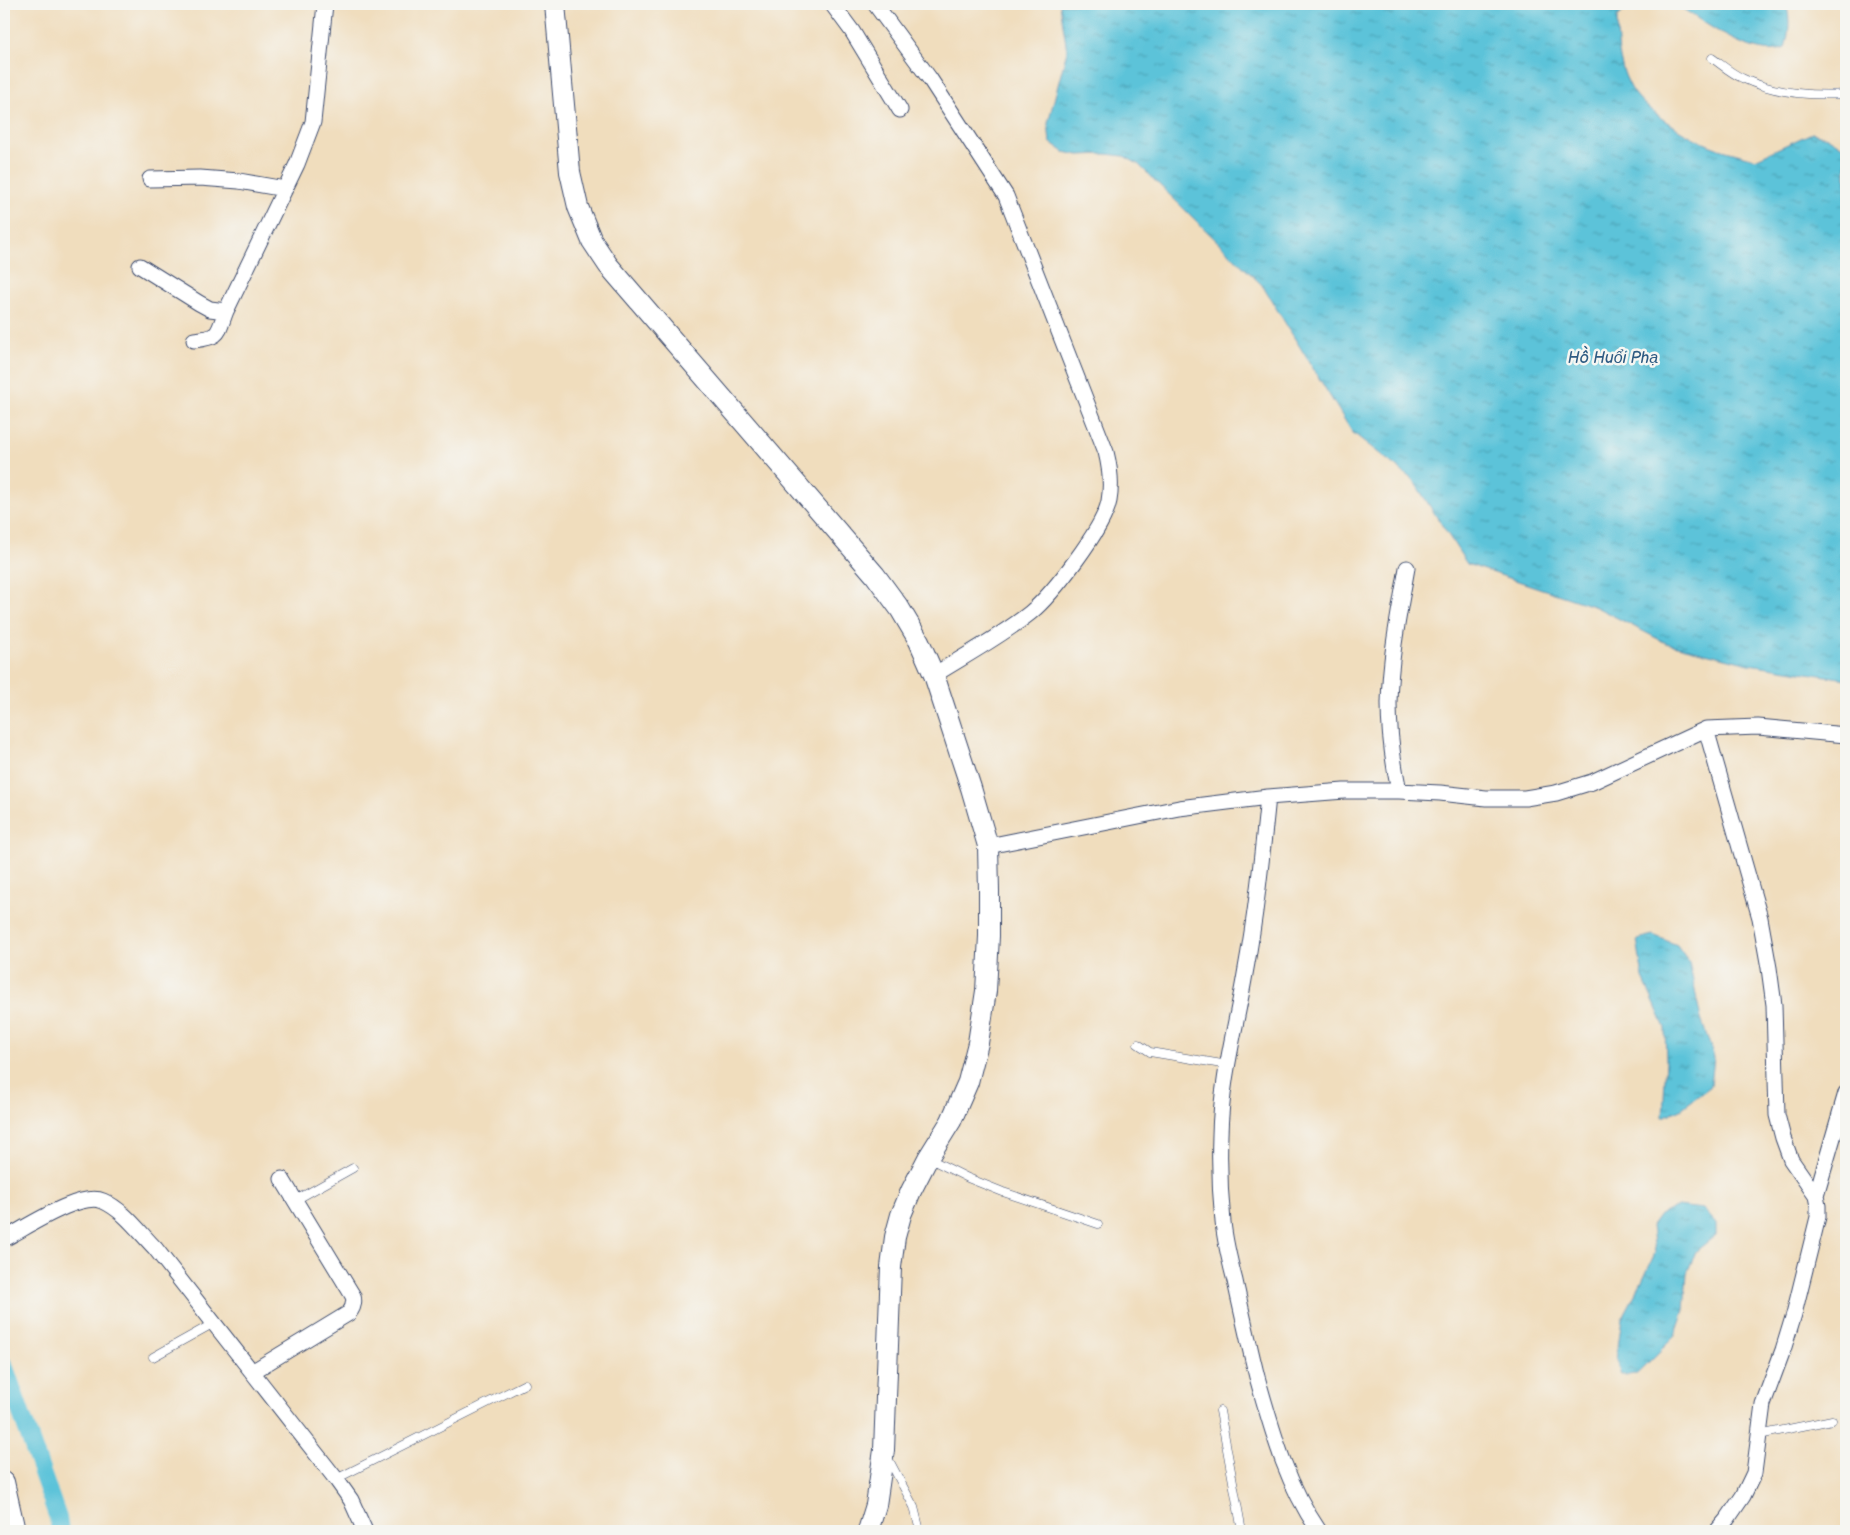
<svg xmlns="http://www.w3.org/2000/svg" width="1850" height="1535" viewBox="0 0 1850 1535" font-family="'Balsamiq Sans',sans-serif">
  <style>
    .water { fill: url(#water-ripples); stroke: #3c799c }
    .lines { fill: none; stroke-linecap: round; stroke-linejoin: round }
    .canal { stroke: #5cc3d9; stroke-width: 18 }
    .lane-casing { stroke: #3b496c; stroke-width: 9 }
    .street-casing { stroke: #3b496c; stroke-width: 17 }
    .secondary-casing { stroke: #3b496c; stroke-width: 22 }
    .lane { stroke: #fff; stroke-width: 8 }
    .street { stroke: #fff; stroke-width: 15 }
    .secondary { stroke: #fff; stroke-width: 20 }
    .labels { text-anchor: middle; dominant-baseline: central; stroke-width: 5; stroke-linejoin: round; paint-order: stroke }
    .water-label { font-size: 16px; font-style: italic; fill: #2e5b83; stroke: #f6f6f2 }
  </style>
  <defs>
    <pattern id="water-ripples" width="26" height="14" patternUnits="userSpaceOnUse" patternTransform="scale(1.25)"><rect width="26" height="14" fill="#5cc3d9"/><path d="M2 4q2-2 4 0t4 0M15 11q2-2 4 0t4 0" fill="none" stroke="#4b9fb3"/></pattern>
  </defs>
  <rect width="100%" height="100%" fill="#f6f6f2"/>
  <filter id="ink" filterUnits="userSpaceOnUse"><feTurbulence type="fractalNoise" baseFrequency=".02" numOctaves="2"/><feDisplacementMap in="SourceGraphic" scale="10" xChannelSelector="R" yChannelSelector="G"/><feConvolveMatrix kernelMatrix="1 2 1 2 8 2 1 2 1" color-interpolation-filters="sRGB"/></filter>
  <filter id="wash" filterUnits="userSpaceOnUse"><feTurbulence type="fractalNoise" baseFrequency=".0096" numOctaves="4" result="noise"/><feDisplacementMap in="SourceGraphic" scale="20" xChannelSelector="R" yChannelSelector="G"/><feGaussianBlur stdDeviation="1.12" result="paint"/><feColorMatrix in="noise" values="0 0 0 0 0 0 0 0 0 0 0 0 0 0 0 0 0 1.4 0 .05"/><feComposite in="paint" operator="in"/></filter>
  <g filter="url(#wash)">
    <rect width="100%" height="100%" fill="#f0ddbd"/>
    <!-- water -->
    <path class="water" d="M1060,4H1633L1617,17C1617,40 1618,63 1629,84C1641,109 1679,131 1704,143C1719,150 1738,154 1755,159L1812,133L1827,137L1846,149V679L1749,664L1666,643L1596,607L1467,564L1413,480L1352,432L1262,285L1138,164L1124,156L1106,154L1079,155L1064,152L1050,142L1048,123L1067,51Z
      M1675,4H1786C1791,20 1789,33 1785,48C1753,61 1702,20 1675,4Z
      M1653,935L1677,945L1689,962L1701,1019L1714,1057L1711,1086L1681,1109L1663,1117L1666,1060L1665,1028L1643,978L1637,939Z
      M1678,1206L1703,1209L1716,1223V1235L1696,1251L1687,1273L1684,1310L1675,1336L1637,1374L1621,1375L1616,1359L1622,1319L1642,1281L1655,1253L1652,1226L1660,1215Z"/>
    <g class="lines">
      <!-- canal -->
      <path class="canal" d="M4,1365L58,1518L60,1531"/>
    </g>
  </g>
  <g filter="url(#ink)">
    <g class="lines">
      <!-- lane casing -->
      <g class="lane-casing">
        <path id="lane" d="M1712,58C1722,65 1731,73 1742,78C1773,93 1812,96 1846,94
          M1138,1044L1150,1052L1228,1065
          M928,1158L968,1178L1003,1192L1098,1224
          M294,1201L353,1168
          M153,1357L214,1323
          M1220,1411L1242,1531
          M1759,1435L1832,1420
          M888,1458L914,1507L920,1531
          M336,1479L525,1384"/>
      </g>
      <!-- street casing -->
      <g class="street-casing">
        <path id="street" d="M832,4L852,31L900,110
          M875,4L930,79L1006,196L1106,452C1110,468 1112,484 1109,501C1104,528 1052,595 1030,613C1001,636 966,655 934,675
          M150,179L200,178L239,181L285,189
          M140,266L199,303L210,309L226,311
          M194,340C221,337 217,334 226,311L297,164L313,122L325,4
          M1706,729L1760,918L1769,968L1774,1005L1777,1115L1783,1138L1791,1160L1816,1196L1818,1206V1217L1794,1314L1783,1350L1763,1404L1754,1473L1743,1496L1728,1518L1717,1531
          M1399,791C1393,762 1389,732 1389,703C1390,657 1399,613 1407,568
          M1268,797C1262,856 1256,915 1245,974C1236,1027 1221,1080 1220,1135C1219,1164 1220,1193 1223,1222C1225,1242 1230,1262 1235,1281C1242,1313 1249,1345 1257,1377C1273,1433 1286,1483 1319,1531
          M988,846L1179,808L1268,797L1344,791H1399L1440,793L1486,798H1525L1556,793L1592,782L1706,729L1758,727L1846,735
          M1816,1196L1846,1093
          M4,1239C26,1228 80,1191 103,1201C124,1210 140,1233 155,1248L336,1479L351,1500L365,1531
          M252,1372L349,1313C353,1308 355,1303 353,1296L282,1179"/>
      </g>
      <!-- secondary casing -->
      <g class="secondary-casing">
        <path id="secondary" d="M555,4L570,172L578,207L592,241L608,265L875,575L900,609L919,641L934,675L971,788L988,846L989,891V936L986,991L978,1043L968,1082L951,1121L928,1158L911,1191L901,1215L895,1237L891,1267L884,1450L876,1505L868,1531
          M4,1482L15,1531"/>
      </g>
      <!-- lane -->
      <use href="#lane" class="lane"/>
      <!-- street -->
      <use href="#street" class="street"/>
      <!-- secondary -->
      <use href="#secondary" class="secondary"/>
    </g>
  </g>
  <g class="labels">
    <!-- water labels -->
    <g class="water-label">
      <text x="1613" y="358">Hồ Huổi Phạ</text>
    </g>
  </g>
  <!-- margin -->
  <rect width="1850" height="1535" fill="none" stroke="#f6f6f2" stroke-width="20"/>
</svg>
